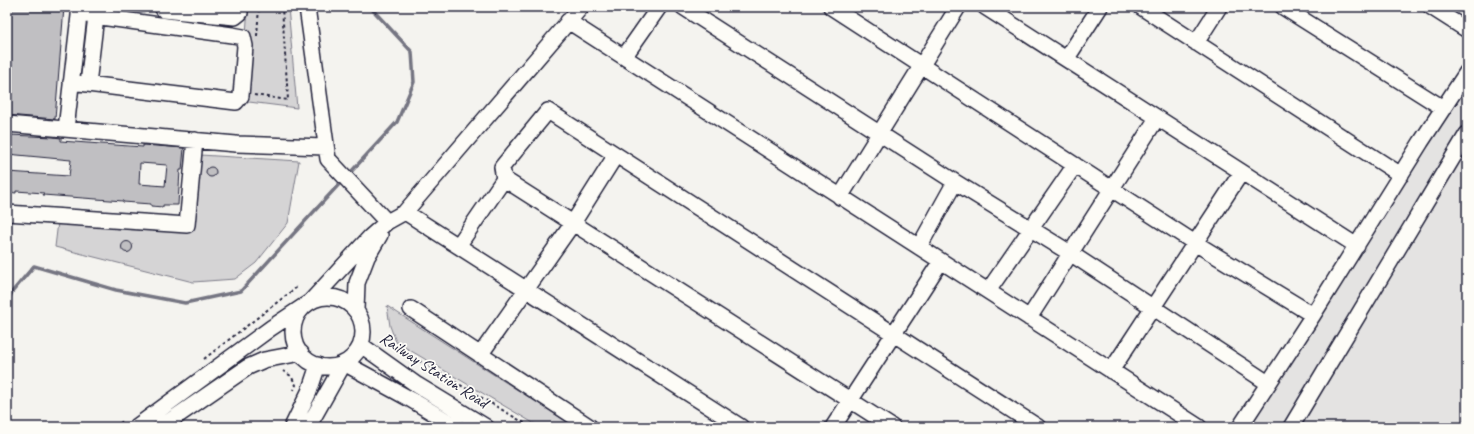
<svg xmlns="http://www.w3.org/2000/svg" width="1474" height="434" viewBox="0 0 1474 434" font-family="Caveat,sans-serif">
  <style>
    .built { fill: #e4e3e2 }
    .green { fill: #d5d4d5; stroke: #7c7b88 }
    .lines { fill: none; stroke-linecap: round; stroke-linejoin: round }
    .stream { stroke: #757582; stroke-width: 3.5 }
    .building { fill: #c0bfc2; stroke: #22223b; fill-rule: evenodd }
    .minor-casing { stroke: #22223b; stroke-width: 18 }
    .path { stroke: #22223b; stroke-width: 2; stroke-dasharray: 3 3; stroke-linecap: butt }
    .minor { stroke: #fdfcf7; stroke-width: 15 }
    .labels { text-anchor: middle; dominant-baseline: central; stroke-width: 3.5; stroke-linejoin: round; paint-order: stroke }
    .street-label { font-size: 17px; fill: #22223b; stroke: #fdfcf7 }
  </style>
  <rect width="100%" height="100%" fill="#f4f3ef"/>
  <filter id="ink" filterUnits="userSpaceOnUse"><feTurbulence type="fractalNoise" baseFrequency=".025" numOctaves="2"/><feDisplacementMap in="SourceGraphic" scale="8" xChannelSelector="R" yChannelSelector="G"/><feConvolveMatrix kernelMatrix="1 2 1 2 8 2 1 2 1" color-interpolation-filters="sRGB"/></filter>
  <g filter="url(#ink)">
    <!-- built -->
    <path class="built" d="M1467,75V427H1250Z"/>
    <!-- green -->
    <path class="green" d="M248,7H288L297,108L241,101Z
      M200,155L299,161L288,223L256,263L235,279L193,282L55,247L58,222L192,231Z
      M387,306L575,427H540L396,342L390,326Z"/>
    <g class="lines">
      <!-- stream -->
      <path class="stream" d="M349,174L397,122L414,82L412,52L370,7
        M7,303L12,292L34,266L116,290L185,303L241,291L343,180"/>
    </g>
    <!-- building -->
    <path class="building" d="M9,7H64L55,119L7,115V28Z
      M9,135L53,137L61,138V141L101,144L143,147V145L184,148L182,170H180L178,205H163V207L151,206V204L123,202V201L110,200L43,195L44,193L16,191V193L7,192V172L69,176L71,160L7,154ZM140,163L167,165L165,186L139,184Z
      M206 172a5 5 0 1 1 10 0a5 5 0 1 1-10 0Z
      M121.5 247a5.5 5.5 0 1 1 11 0a5.5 5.5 0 1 1-11 0Z"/>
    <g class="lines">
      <!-- minor casing -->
      <g class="minor-casing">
        <path id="minor" d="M162,7L164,10L235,17L240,13V7
          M307,7L328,159L387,222
          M683,7L955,182L1070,253L1268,383
          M831,7L1195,243L1313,315
          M985,7C1110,86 1232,167 1357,246
          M1141,7L1401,175
          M1283,7L1443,108
          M1431,7L1467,30
          M568,21L1199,427
          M1196,43L1219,7
          M624,57L659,7
          M1067,58L1100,7
          M71,82L236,102L241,96L245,46L243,37L232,35L79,14
          M88,84L96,16
          M7,124L236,144L325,147
          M66,129L80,7
          M504,179L892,427
          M840,197L958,7
          M405,212L741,427
          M7,213L187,225L195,140
          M457,245L458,246L504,179L502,167L548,111L1038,427
          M919,247L955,182
          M988,291L1075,165
          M293 332a35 35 0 1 1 70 0a35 35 0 1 1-70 0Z
          M411,309L590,427
          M356,310L357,283L367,257L380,235
          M1029,318L1157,118
          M361,345L417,385L486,427
          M480,355L573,223L614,158L613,153
          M1111,371L1241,173
          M136,427L271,328L310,302L370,237L387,222L405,212L581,7
          M161,427L248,367L264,360L301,353
          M292,427L309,392L318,365
          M308,427L344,363L410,399L457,427
          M833,427L941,261
          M1240,427L1313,315L1421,142L1467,72
          M1291,427L1467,134"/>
      </g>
      <!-- path -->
      <path class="path" d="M257,36L259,7
        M254,95L288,100L282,7
        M393,345L531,427
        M204,359L297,287
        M283,371L291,376L296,385L294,390
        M115,427L123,421"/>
      <!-- minor -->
      <use href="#minor" class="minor"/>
    </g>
  </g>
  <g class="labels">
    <!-- street labels -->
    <g class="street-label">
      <text transform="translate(434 370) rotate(33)">Railway Station Road</text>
    </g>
  </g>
  <!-- margin -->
  <rect width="1474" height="434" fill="none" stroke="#fdfcf7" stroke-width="24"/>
  <rect x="12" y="12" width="1450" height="410" fill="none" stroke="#22223b" stroke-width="1.5" filter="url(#ink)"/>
</svg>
